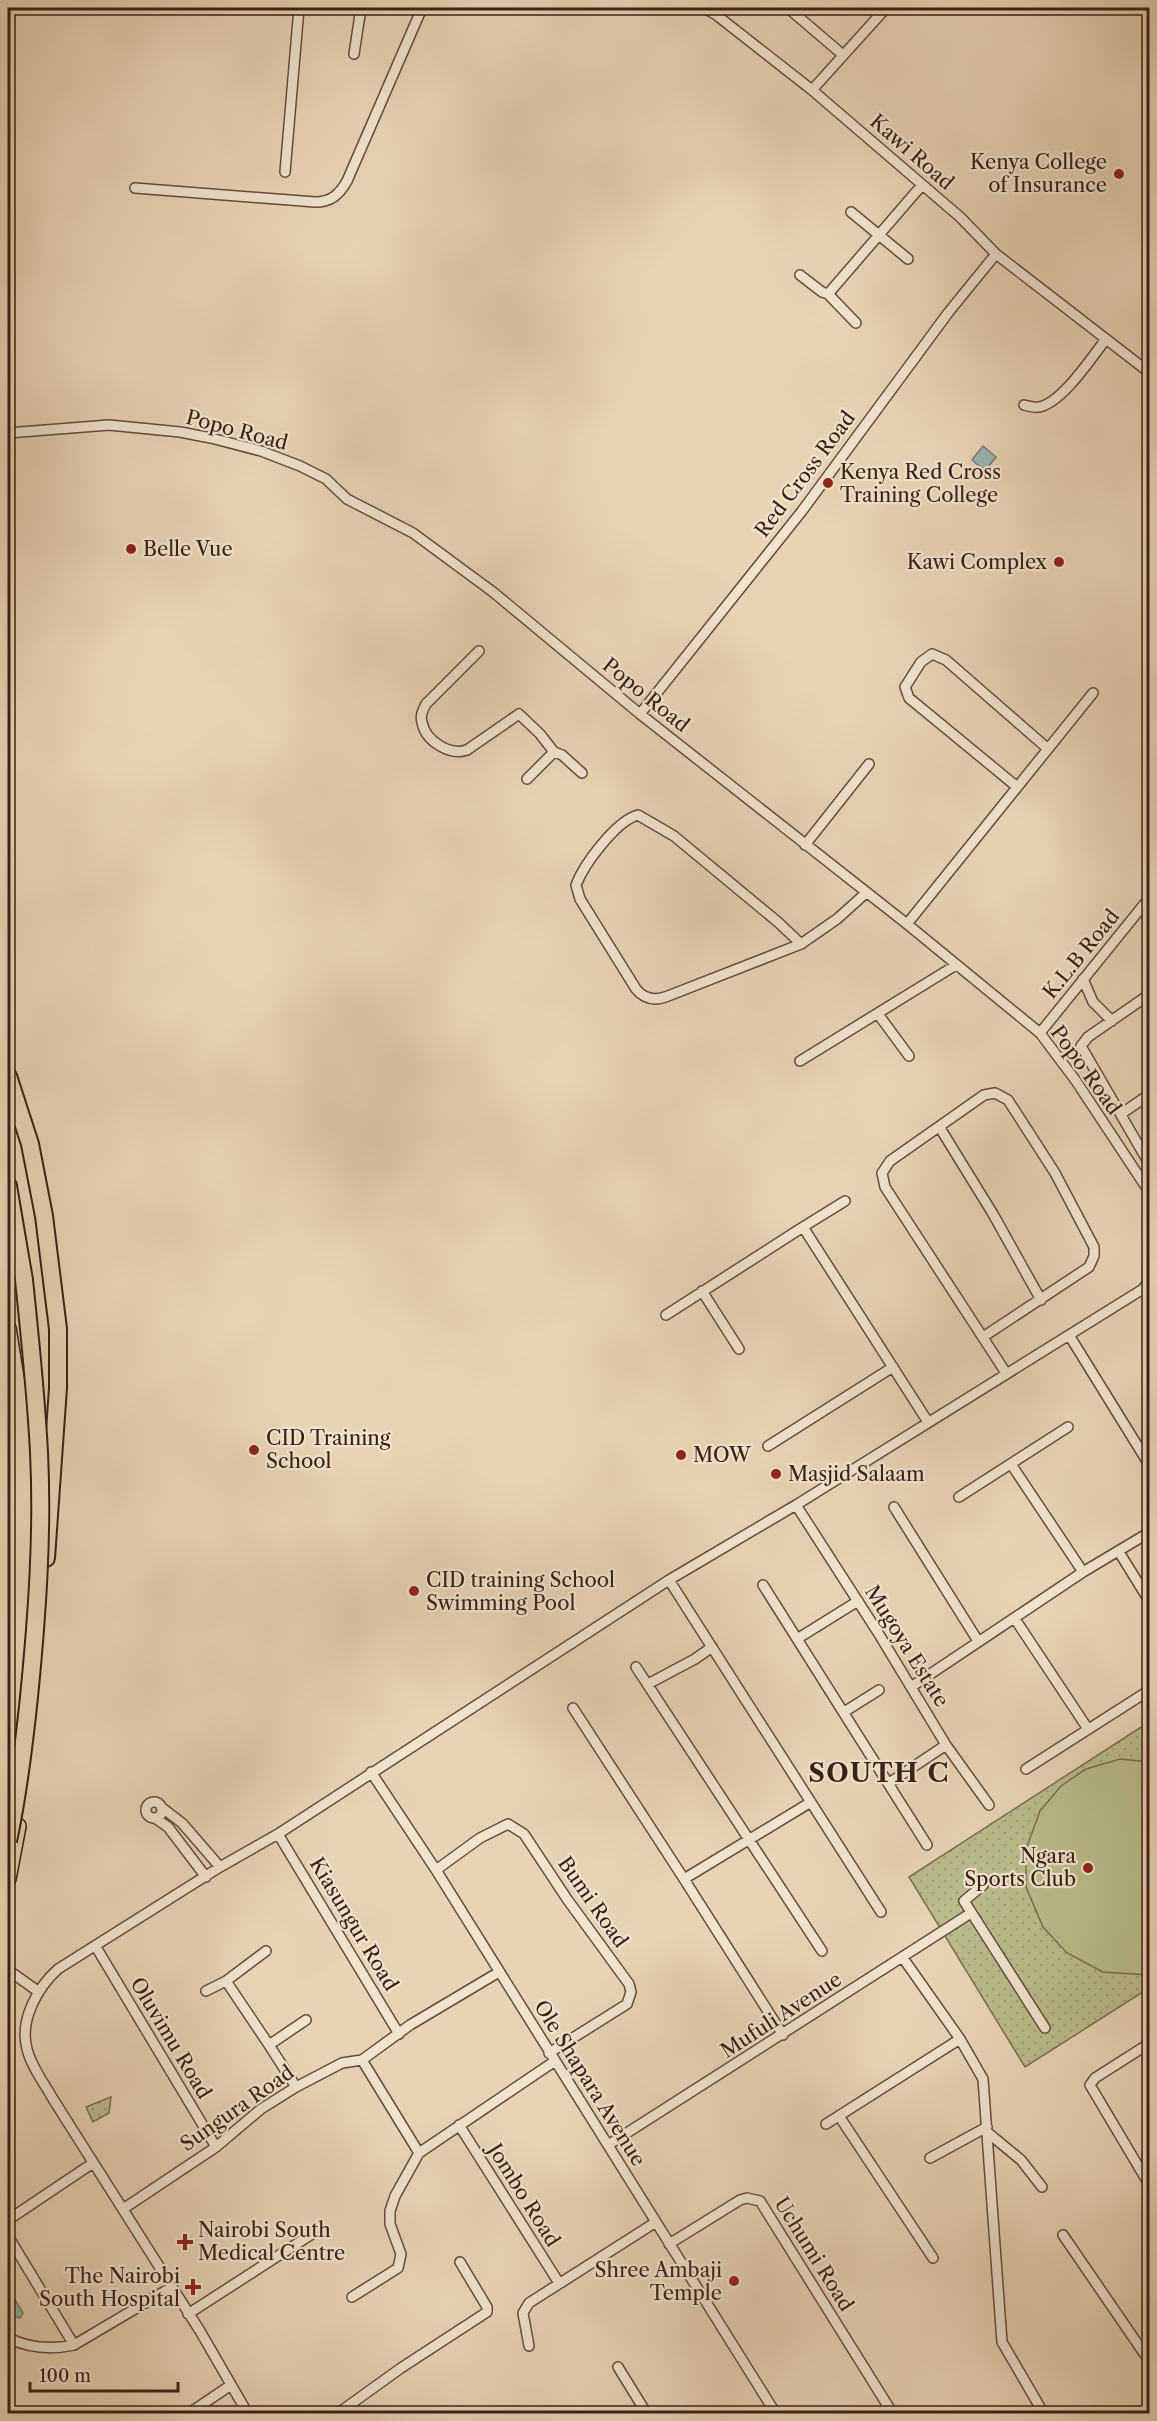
<svg xmlns="http://www.w3.org/2000/svg" width="1157" height="2421" viewBox="0 0 1157 2421" font-family="'Libre Caslon Text',serif">
  <style>
    .park { fill: url(#park-dots); stroke: #796e50; stroke-width: 1.5 }
    .pitch { fill: #babc8b; stroke: #796e50; stroke-width: 1.5 }
    .water { fill: url(#water-ripples); stroke: #727b74; stroke-width: 1.5 }
    .lines { fill: none; stroke-linecap: round; stroke-linejoin: round }
    .minor-casing { stroke: #644d3e; stroke-width: 12 }
    .trunk-casing { stroke: #382016; stroke-width: 18 }
    .motorway-casing { stroke: #382016; stroke-width: 20 }
    .minor { stroke: #f0e3cf; stroke-width: 9 }
    .trunk { stroke: #e8d4b5; stroke-width: 15 }
    .motorway { stroke: #e8d4b5; stroke-width: 16 }
    .motorway-bridge-casing { stroke: #382016; stroke-width: 20; stroke-linecap: butt }
    .motorway-bridge { stroke: #e8d4b5; stroke-width: 16 }
    .poi-dot { fill: #8f2418; stroke: #f0e3cf; stroke-width: 2 }
    .labels { text-anchor: middle; dominant-baseline: central; stroke-width: 4.5; stroke-linejoin: round; paint-order: stroke }
    .street-label { font-size: 20px; fill: #382016; stroke: #f0e3cf }
    .poi-label { font-size: 20px; fill: #382016; stroke: #f0e3cf; text-anchor: start }
    .district-label { font-size: 26px; font-weight: bold; letter-spacing: 1.5px; fill: #382016; stroke: #f0e3cf }
  </style>
  <defs>
    <pattern id="park-dots" width="8" height="8" patternUnits="userSpaceOnUse" patternTransform="scale(1.5)"><rect width="8" height="8" fill="#babc8b"/><path d="M2 2h.1M6 6h.1" fill="none" stroke="#a1a177" stroke-width="1.8" stroke-linecap="round"/></pattern>
    <pattern id="water-ripples" width="26" height="14" patternUnits="userSpaceOnUse" patternTransform="scale(1.5)"><rect width="26" height="14" fill="#98b7b3"/><path d="M2 4q2-2 4 0t4 0M15 11q2-2 4 0t4 0" fill="none" stroke="#7d9491"/></pattern>
  </defs>
  <rect width="100%" height="100%" fill="#e8d4b5"/>
  <filter id="stains"><feTurbulence type="fractalNoise" baseFrequency=".00333" numOctaves="4"/><feColorMatrix values="0 0 0 0 .2 0 0 0 0 .09 0 0 0 0 .02 0 0 0 .5 -.17"/></filter>
  <radialGradient id="worn" r=".72"><stop offset=".6" stop-color="#630" stop-opacity="0"/><stop offset="1" stop-color="#630" stop-opacity=".3"/></radialGradient>
  <!-- park -->
  <path class="park" d="M1149,1722V1988L1025,2067L909,1877Z
    M111,2097L109,2113L93,2122L86,2107Z"/>
  <!-- pitch -->
  <path class="pitch" d="M1120,1759L1149,1762L1148,1975L1103,1972L1067,1953L1043,1927L1026,1887V1849L1040,1811L1061,1786L1086,1769Z"/>
  <!-- water -->
  <path class="water" d="M983,446L996,457L985,471L972,460Z
    M8,2288L23,2313L20,2318L11,2315L8,2312Z"/>
  <g class="lines">
    <!-- minor casing -->
    <g class="minor-casing">
      <path id="minor" d="M704,8L715,14L812,90L960,217L996,254L1150,373
        M788,8L843,55
        M354,54L361,8
        M812,90L886,8
        M285,172L299,8
        M135,188L315,202C331,202 339,195 347,181L422,8
        M851,212L908,259
        M800,275L822,292L828,294L856,323
        M828,294L922,185
        M1024,405C1028,406 1035,408 1039,407C1062,403 1092,357 1106,339
        M8,433L109,425L180,432L211,438L261,451L300,466L326,479L347,499L413,533L493,592L640,714L907,924L1040,1033L1076,1081L1150,1193
        M479,651L426,704C423,710 420,715 422,722C425,741 450,756 467,750L519,714L540,734L554,752L527,779
        M640,714L802,511L948,313L996,254
        M554,752L562,755L582,773
        M1016,786L909,698L905,687L921,662L932,654L946,660L1047,748
        M805,845L869,764
        M907,924L1093,693
        M801,944L779,923L674,836L638,815C616,821 584,864 576,885L580,899L636,989C645,1000 656,1001 668,996L801,944L837,919L866,893
        M1083,979L1093,1002L1112,1021
        M1150,994L1088,1037L1081,1046L1150,1165
        M878,1014L909,1056
        M1040,1033L1150,897
        M800,1061L956,965
        M1121,1114L1150,1094
        M940,1128L993,1214L1041,1300
        M803,1227L845,1201
        M702,1291L739,1349
        M666,1315L803,1227L928,1422
        M1069,1335L1150,1466
        M983,1337L1089,1267L1094,1256V1247L1055,1173L1008,1100L995,1093L984,1095L890,1161L882,1173L885,1187L1006,1373
        M768,1446L893,1367
        M1011,1464L1083,1572
        M959,1497L1068,1427
        M796,1505L877,1631L946,1745L989,1805
        M894,1507L978,1641
        M1119,1552L1150,1602
        M669,1580L881,1912
        M763,1585L927,1845
        M1015,1619L1088,1729
        M797,1639L858,1601
        M636,1667L822,1951
        M648,1684L695,1659L712,1647
        M911,1687L1083,1572L1150,1532
        M573,1708L684,1879L783,2035
        M844,1712L879,1690
        M1026,1769L1145,1693
        M371,1772L436,1870L776,2414
        M889,1783L946,1745
        M146 1810a8 8 0 1 1 16 0a8 8 0 1 1-16 0Z
        M161,1807L182,1823L220,1867
        M155,1818L168,1827L206,1877
        M278,1834L399,2034
        M436,1870L480,1838L508,1824L524,1834L567,1899L629,1984L631,1992L627,2004L549,2053
        M684,1879L811,1802
        M983,1885L964,1901L1045,2028
        M96,1947L216,2147
        M266,1951L226,1981L269,2045
        M903,1958L960,2039L983,2079L1002,2342L1044,2414
        M8,1970L39,1992
        M206,1991L226,1981
        M1150,2043L1095,2078L1090,2085L1150,2186
        M362,2060L419,2153
        M296,2087L269,2045L306,2020
        M839,2116L933,2258
        M826,2124L960,2039
        M459,2125L559,2283
        M987,2132L1021,2160L1042,2187
        M608,2145L971,1913
        M930,2158L987,2127
        M123,2209L216,2147L261,2109L296,2087L342,2063L362,2060L410,2025L499,1972
        M8,2220L93,2163
        M1063,2235L1150,2362
        M8,2236L74,2345
        M669,2244L740,2200L747,2198L760,2201L893,2414
        M352,2297L398,2268L401,2254L390,2224V2211L395,2196L419,2153L555,2061
        M188,2314L312,2234
        M8,2338C29,2348 51,2350 74,2345L172,2287
        M529,2346L523,2313L529,2303L656,2222
        M618,2367L647,2414
        M188,2414L231,2385
        M248,2414L200,2331L53,2099C44,2083 31,2066 27,2049C19,2020 38,1987 58,1969L220,1867L278,1834L669,1580L796,1505L1143,1289L1150,1279
        M337,2414L401,2368L487,2312V2307L460,2262"/>
    </g>
    <!-- trunk casing -->
    <g class="trunk-casing">
      <path id="trunk" d="M8,1328L26,1440L30,1491L31,1584
        M8,1879L18,1826"/>
    </g>
    <!-- motorway casing -->
    <g class="motorway-casing">
      <path id="motorway" d="M8,1076L30,1144L44,1216L58,1329V1388L46,1558
        M8,1186L24,1280
        M8,1404C12,1437 17,1470 20,1504C25,1593 18,1684 8,1772"/>
    </g>
    <!-- minor -->
    <use href="#minor" class="minor"/>
    <!-- trunk -->
    <use href="#trunk" class="trunk"/>
    <!-- motorway -->
    <use href="#motorway" class="motorway"/>
    <!-- motorway-bridge casing -->
    <g class="motorway-bridge-casing">
      <path id="motorway-bridge" d="M8,1841C18,1794 24,1745 29,1697C37,1616 43,1534 39,1452C36,1394 30,1337 24,1280"/>
    </g>
    <!-- motorway-bridge -->
    <use href="#motorway-bridge" class="motorway-bridge"/>
  </g>
  <!-- markers -->
  <g class="poi-dot">
    <circle cx="1119" cy="174" r="6"/>
    <circle cx="828" cy="483" r="6"/>
    <circle cx="131" cy="549" r="6"/>
    <circle cx="1059" cy="562" r="6"/>
    <circle cx="254" cy="1450" r="6"/>
    <circle cx="681" cy="1455" r="6"/>
    <circle cx="776" cy="1474" r="6"/>
    <circle cx="414" cy="1591" r="6"/>
    <circle cx="1088" cy="1868" r="6"/>
    <path d="M182 2233h6v6h6v6h-6v6h-6v-6h-6v-6h6z"/>
    <circle cx="734" cy="2281" r="6"/>
    <path d="M190 2278h6v6h6v6h-6v6h-6v-6h-6v-6h6z"/>
  </g>
  <g class="labels">
    <!-- street labels -->
    <g class="street-label">
      <text transform="translate(912 152) rotate(41)">Kawi Road</text>
      <text transform="translate(237 430) rotate(15)">Popo Road</text>
      <text transform="translate(805 474) rotate(-53)">Red Cross Road</text>
      <text transform="translate(646 695) rotate(39)">Popo Road</text>
      <text transform="translate(1081 954) rotate(-51)">K.L.B Road</text>
      <text transform="translate(1086 1070) rotate(54)">Popo Road</text>
      <text transform="translate(907 1646) rotate(58)">Mugoya Estate</text>
      <text transform="translate(593 1902) rotate(55)">Bumi Road</text>
      <text transform="translate(354 1924) rotate(59)">Kiasungur Road</text>
      <text transform="translate(781 2015) rotate(-33)">Mufuli Avenue</text>
      <text transform="translate(171 2038) rotate(59)">Oluvimu Road</text>
      <text transform="translate(590 2083) rotate(58)">Ole Shapara Avenue</text>
      <text transform="translate(237 2108) rotate(-35)">Sungura Road</text>
      <text transform="translate(524 2195) rotate(58)">Jombo Road</text>
      <text transform="translate(814 2254) rotate(58)">Uchumi Road</text>
    </g>
    <!-- poi labels -->
    <g class="poi-label">
      <text x="1107" y="162" text-anchor="end">Kenya College<tspan x="1107" dy="23">of Insurance</tspan></text>
      <text x="840" y="472">Kenya Red Cross<tspan x="840" dy="23">Training College</tspan></text>
      <text x="143" y="549">Belle Vue</text>
      <text x="1047" y="562" text-anchor="end">Kawi Complex</text>
      <text x="266" y="1438">CID Training<tspan x="266" dy="23">School</tspan></text>
      <text x="693" y="1455">MOW</text>
      <text x="788" y="1474">Masjid Salaam</text>
      <text x="426" y="1580">CID training School<tspan x="426" dy="23">Swimming Pool</tspan></text>
      <text x="1076" y="1856" text-anchor="end">Ngara<tspan x="1076" dy="23">Sports Club</tspan></text>
      <text x="198" y="2230">Nairobi South<tspan x="198" dy="23">Medical Centre</tspan></text>
      <text x="722" y="2270" text-anchor="end">Shree Ambaji<tspan x="722" dy="23">Temple</tspan></text>
      <text x="180" y="2276" text-anchor="end">The Nairobi<tspan x="180" dy="23">South Hospital</tspan></text>
    </g>
    <!-- district labels -->
    <g class="district-label">
      <text x="879" y="1773">SOUTH C</text>
    </g>
  </g>
  <!-- margin -->
  <rect width="1157" height="2421" fill="none" stroke="#e8d4b5" stroke-width="30"/>
  <rect x="9" y="9" width="1139" height="2403" fill="none" stroke="#382016" stroke-width="3"/>
  <rect x="15" y="15" width="1127" height="2391" fill="none" stroke="#382016" stroke-width="1.5"/>
  <!-- scale -->
  <path d="M30 2382v9h148v-9" fill="none" stroke="#382016" stroke-width="3"/>
  <text x="39" y="2382" font-size="18" fill="#382016" stroke="#f0e3cf" stroke-width="4.5" paint-order="stroke">100 m</text>
  <rect width="100%" height="100%" filter="url(#stains)"/>
  <rect width="100%" height="100%" fill="url(#worn)"/>
</svg>
